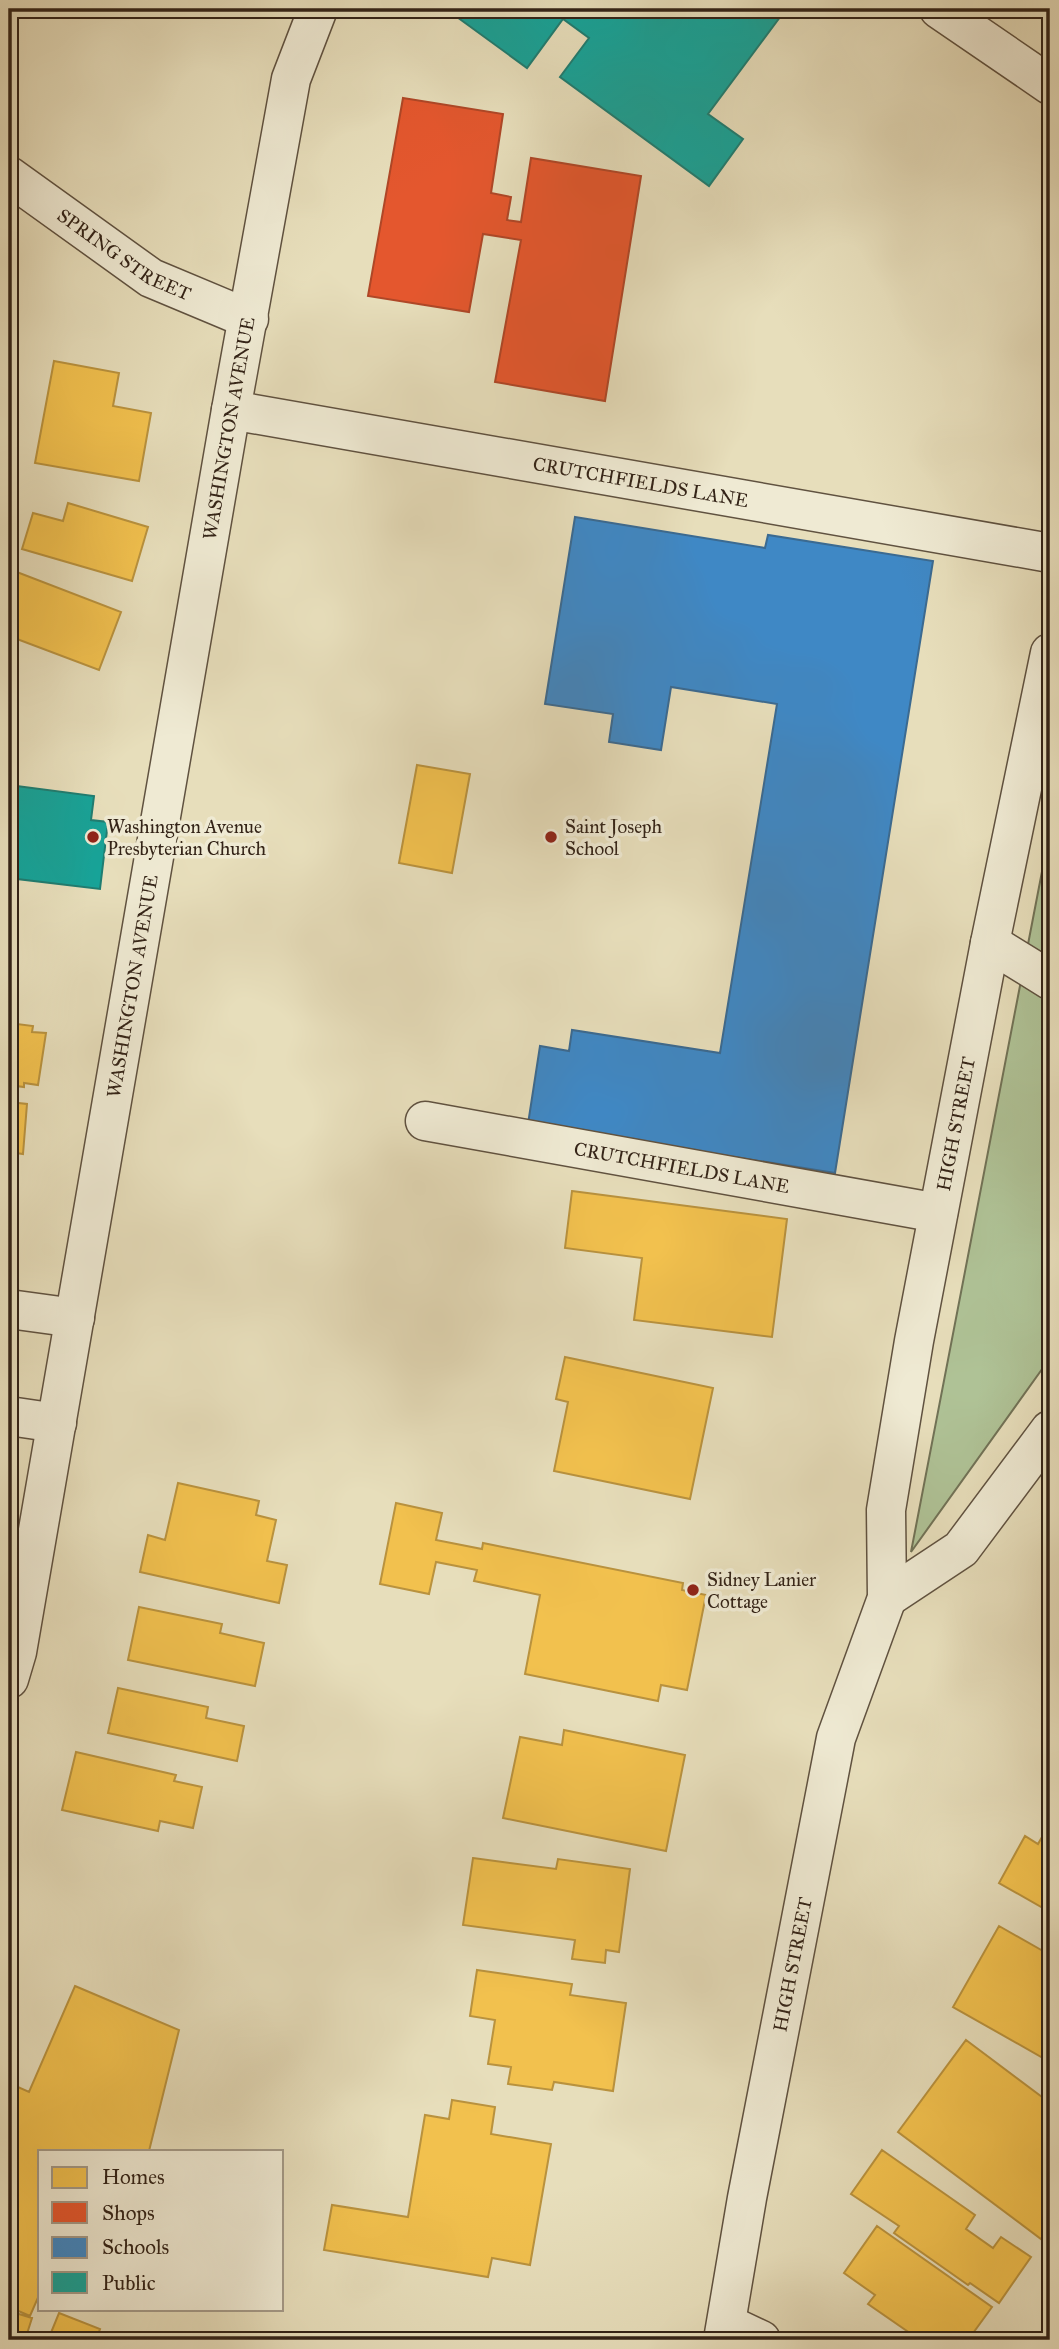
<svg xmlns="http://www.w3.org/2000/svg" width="1059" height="2349" viewBox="0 0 1059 2349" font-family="'IM FELL Great Primer',serif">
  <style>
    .green { fill: #afc296; stroke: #717256; stroke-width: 2 }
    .homes { fill: #f2c14e; stroke: #b9923e; stroke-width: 2 }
    .shops { fill: #e4572e; stroke: #af4727; stroke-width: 2 }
    .schools { fill: #3f88c5; stroke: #3b6a91; stroke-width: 2 }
    .public { fill: #17a398; stroke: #1f7d71; stroke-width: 2 }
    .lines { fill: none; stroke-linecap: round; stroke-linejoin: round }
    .minor-casing { stroke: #605240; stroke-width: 41 }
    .minor { stroke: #efead3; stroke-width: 38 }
    .poi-dot { fill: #8f2418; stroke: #efead3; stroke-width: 2.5 }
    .labels { text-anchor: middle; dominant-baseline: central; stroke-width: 7; stroke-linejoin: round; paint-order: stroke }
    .street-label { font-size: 19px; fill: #332317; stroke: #efead3 }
    .poi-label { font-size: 19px; fill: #332317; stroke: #efead3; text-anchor: start }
  </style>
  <rect width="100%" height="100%" fill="#e7debb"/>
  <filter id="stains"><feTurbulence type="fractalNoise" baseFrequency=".00286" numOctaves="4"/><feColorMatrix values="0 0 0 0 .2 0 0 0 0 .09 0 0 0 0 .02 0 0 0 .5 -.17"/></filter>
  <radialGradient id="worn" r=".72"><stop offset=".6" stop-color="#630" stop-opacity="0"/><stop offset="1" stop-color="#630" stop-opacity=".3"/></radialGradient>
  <!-- green -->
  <path class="green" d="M1050,830V1358L911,1552Z"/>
  <!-- homes -->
  <path class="homes" d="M54,361L119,373L113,406L151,413L139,481L35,463Z
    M68,503L148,527L132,581L22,549L33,513L63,521Z
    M9,569L121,612L99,670L9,636Z
    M417,765L470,774L452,873L399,863Z
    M9,1023L33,1026L32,1032L46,1033L38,1085L24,1083V1087L9,1085Z
    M9,1102L27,1104L23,1154L9,1152Z
    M9,1189L16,1190L10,1239H9Z
    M572,1191L787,1219L772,1337L634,1320L642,1258L565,1248Z
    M565,1357L713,1388L690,1499L554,1471L568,1402L556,1399Z
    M178,1483L259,1501L256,1515L276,1520L267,1561L287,1565L279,1603L140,1572L148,1535L165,1540Z
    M396,1503L442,1513L436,1540L482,1549L483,1543L683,1583L682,1590L706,1595L687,1690L661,1685L658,1701L525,1674L540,1595L474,1581L477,1570L436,1562L429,1594L380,1584Z
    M139,1607L222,1624L220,1633L264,1643L255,1686L128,1660Z
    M118,1688L208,1707L206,1718L244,1726L237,1761L108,1733Z
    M564,1730L685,1755L666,1851L503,1818L520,1737L562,1745Z
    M76,1752L176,1775L174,1781L202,1787L193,1828L160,1821L158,1831L62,1810Z
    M1050,1823V1912L999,1883L1025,1836L1038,1844Z
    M473,1858L556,1869L558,1859L630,1869L619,1952L606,1950L605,1963L572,1959L575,1940L463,1925Z
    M999,1926L1050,1955V2062L953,2007Z
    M477,1970L572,1984L570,1995L626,2003L613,2091L554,2082L552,2090L508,2084L511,2067L488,2064L495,2020L470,2016Z
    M75,1986L179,2030L149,2151H40V2293L30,2316L9,2307V2083L29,2092Z
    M966,2040L1050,2103V2227L1041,2239L898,2132Z
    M452,2100L495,2107L491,2134L551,2144L530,2265L492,2258L488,2277L324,2250L332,2205L408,2217L425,2115L449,2119Z
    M882,2150L975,2215L966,2229L993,2248L1001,2237L1031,2257L999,2303L970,2283L968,2285L894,2233L899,2226L851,2194Z
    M877,2226L992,2307L968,2340H920L868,2304L875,2295L844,2273Z
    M9,2311L32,2318L25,2340H9Z
    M59,2313L100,2329L96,2340H48Z"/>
  <!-- shops -->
  <path class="shops" d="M403,98L503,114L491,193L511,197L507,220L521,222L531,158L641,176L605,401L495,382L521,240L483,234L469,312L368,296Z"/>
  <!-- schools -->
  <path class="schools" d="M575,517L765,548L768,535L933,561L835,1173L528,1124L540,1046L569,1051L572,1030L720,1053L777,704L671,687L661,750L609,742L613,714L545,704Z"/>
  <!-- public -->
  <path class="public" d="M446,9H786L708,114L743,139L709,186L560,77L589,38L563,19L527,68Z
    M9,785L94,796L91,820L108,822L100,889L9,878Z"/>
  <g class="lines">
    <!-- minor casing -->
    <g class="minor-casing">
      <g id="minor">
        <path d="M939,9L1050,85"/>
        <path id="s1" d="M9,176L151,278L249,319"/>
        <path id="s2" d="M231,410L1050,553"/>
        <path d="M990,943L1050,980"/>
        <path id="s3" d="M425,1121L938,1213"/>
        <path d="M9,1309L75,1318"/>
        <path d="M9,1416L57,1423"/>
        <path d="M887,1598L961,1549L1050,1430"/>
        <path id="s4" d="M9,1679L17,1652L231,410L291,79L318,9"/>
        <path d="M727,2324L761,2340"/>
        <path id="s5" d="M723,2340L747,2198L836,1738L887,1598L886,1510L914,1341L990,943L1050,653"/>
      </g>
    </g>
    <!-- minor -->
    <use href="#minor" class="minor"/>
  </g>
  <!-- markers -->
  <g class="poi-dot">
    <circle cx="93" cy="837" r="7"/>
    <circle cx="551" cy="837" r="7"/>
    <circle cx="693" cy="1590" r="7"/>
  </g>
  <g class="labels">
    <!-- street labels -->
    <g class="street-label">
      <text stroke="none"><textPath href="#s1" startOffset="140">SPRING STREET</textPath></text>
      <text stroke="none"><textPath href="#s4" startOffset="1270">WASHINGTON AVENUE</textPath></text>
      <text stroke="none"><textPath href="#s2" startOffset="416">CRUTCHFIELDS LANE</textPath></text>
      <text stroke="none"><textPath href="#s4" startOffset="704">WASHINGTON AVENUE</textPath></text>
      <text stroke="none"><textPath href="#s5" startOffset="1242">HIGH STREET</textPath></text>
      <text stroke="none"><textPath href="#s3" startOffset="261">CRUTCHFIELDS LANE</textPath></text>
      <text stroke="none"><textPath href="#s5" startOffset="382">HIGH STREET</textPath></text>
    </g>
    <!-- poi labels -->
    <g class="poi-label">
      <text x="107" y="826">Washington Avenue<tspan x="107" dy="22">Presbyterian Church</tspan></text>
      <text x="565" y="826">Saint Joseph<tspan x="565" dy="22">School</tspan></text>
      <text x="707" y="1579">Sidney Lanier<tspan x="707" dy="22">Cottage</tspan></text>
    </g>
  </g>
  <!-- margin -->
  <rect width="1059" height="2349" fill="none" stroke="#e7debb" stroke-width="35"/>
  <rect x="10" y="10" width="1038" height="2328" fill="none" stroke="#332317" stroke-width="3.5"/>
  <rect x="18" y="18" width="1024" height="2314" fill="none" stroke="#332317" stroke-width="2"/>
  <!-- legend -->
  <rect x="38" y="2150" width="245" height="161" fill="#efead3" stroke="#a49a88" stroke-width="2"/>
  <rect x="52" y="2167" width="35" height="21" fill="#f2c14e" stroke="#a49a88" stroke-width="2"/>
  <text x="102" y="2184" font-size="21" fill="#332317">Homes</text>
  <rect x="52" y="2202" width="35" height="21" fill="#e4572e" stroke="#a49a88" stroke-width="2"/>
  <text x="102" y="2220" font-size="21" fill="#332317">Shops</text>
  <rect x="52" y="2237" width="35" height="21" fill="#3f88c5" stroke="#a49a88" stroke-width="2"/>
  <text x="102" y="2254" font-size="21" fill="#332317">Schools</text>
  <rect x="52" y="2272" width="35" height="21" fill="#17a398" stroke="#a49a88" stroke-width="2"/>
  <text x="102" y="2290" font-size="21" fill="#332317">Public</text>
  <rect width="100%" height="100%" filter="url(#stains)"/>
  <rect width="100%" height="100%" fill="url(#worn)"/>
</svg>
